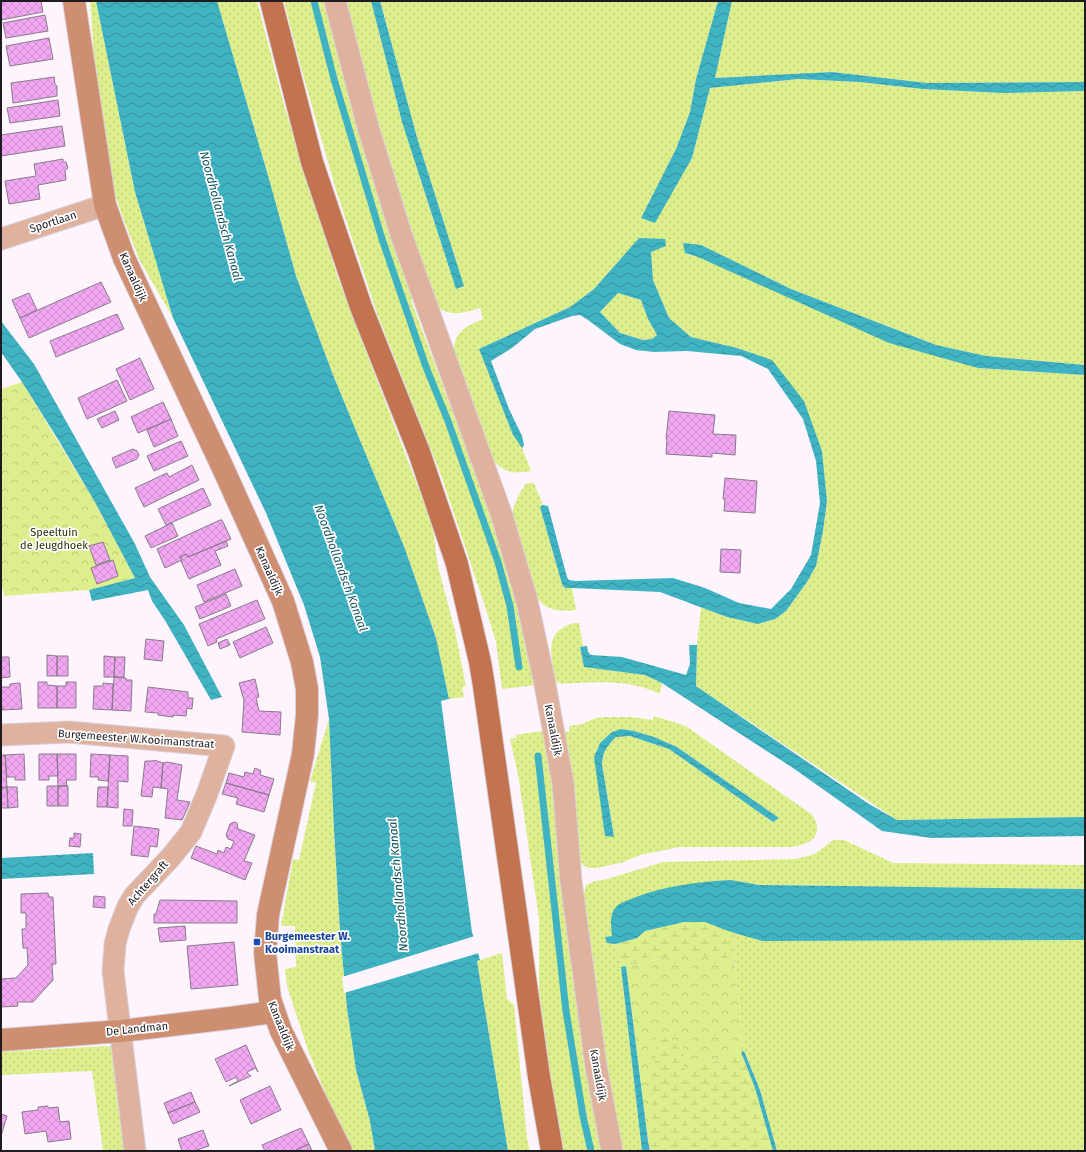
<svg xmlns="http://www.w3.org/2000/svg" width="1086" height="1152" viewBox="0 0 1086 1152" font-family="'Fira Sans',sans-serif">
  <style>
    .grass { fill: url(#grass-dots); fill-rule: evenodd }
    .forest { fill: url(#forest-crowns) }
    .wetland { fill: url(#wetland-marsh) }
    .water { fill: url(#water-waves); fill-rule: evenodd }
    .pier { fill: #fef4fe }
    .lines { fill: none; stroke-linecap: round; stroke-linejoin: round }
    .stream { stroke: #40b3c2; stroke-width: 7 }
    .building { fill: url(#building-cross-hatch); stroke: #887a88 }
    .street-casing { stroke: #dad1da; stroke-width: 23 }
    .secondary-casing { stroke: #dad1da; stroke-width: 24 }
    .primary-casing { stroke: #dad1da; stroke-width: 24 }
    .street { stroke: #deb29f; stroke-width: 21 }
    .secondary { stroke: #ce8e72; stroke-width: 22 }
    .primary { stroke: #c27451; stroke-width: 22 }
    .transit-dot { fill: #1a4fb4; stroke: #fff; stroke-width: 1.5 }
    .labels { text-anchor: middle; dominant-baseline: central; stroke-width: 3.5; stroke-linejoin: round; paint-order: stroke }
    .street-label { font-size: 11px; fill: #201b20; stroke: #fff }
    .park-label { font-size: 11px; fill: #2a3004; stroke: #fff }
    .transit-label { font-size: 11px; font-weight: bold; fill: #164399; stroke: #fff; text-anchor: start }
    .water-label { font-size: 12px; font-style: italic; fill: #0e5159; stroke: #fff }
  </style>
  <defs>
    <pattern id="grass-dots" width="8" height="8" patternUnits="userSpaceOnUse"><rect width="8" height="8" fill="#ddef8c"/><path d="M2 2h.1M6 6h.1" fill="none" stroke="#bdcc78" stroke-width="1.8" stroke-linecap="round"/></pattern>
    <pattern id="forest-crowns" width="20" height="18" patternUnits="userSpaceOnUse"><rect width="20" height="18" fill="#ddef8c"/><path d="M2 6a3 3 0 1 1 6 0M12 15a3 3 0 1 1 6 0" fill="none" stroke="#bdcc78"/></pattern>
    <pattern id="wetland-marsh" width="20" height="14" patternUnits="userSpaceOnUse"><rect width="20" height="14" fill="#ddef8c"/><path d="M1 5h8M5 5V1M11 12h8M15 12V8" fill="none" stroke="#bdcc78"/></pattern>
    <pattern id="water-waves" width="16" height="10" patternUnits="userSpaceOnUse"><rect width="16" height="10" fill="#40b3c2"/><path d="M0 5q4-4 8 0t8 0" fill="none" stroke="#35919d"/></pattern>
    <pattern id="building-cross-hatch" width="8" height="8" patternUnits="userSpaceOnUse"><rect width="8" height="8" fill="#f1a7f1"/><path d="M0 0l8 8M0 8l8-8" fill="none" stroke="#ce8fce"/></pattern>
  </defs>
  <rect width="100%" height="100%" fill="#fef4fe"/>
  <!-- grass -->
  <path class="grass" d="M90,1H96L135,192L173,318L139,259L122,215L110,179L99,122Z
    M217,1H257L284,105L338,278L432,524L438,566L455,631L466,686L462,687L464,697L449,699L436,638L405,549L333,375L296,276L269,179Z
    M284,1H327L410,284L412,303L489,509L504,555L538,685L502,689L496,642L486,609L441,475L378,316L336,190L300,64Z
    M343,1H371L402,122L456,289L464,286L418,141L380,1H718L696,79L690,112L676,149L641,218L655,222L692,158L710,88L798,79L859,82L923,89L1003,93L1085,91V365L986,356L936,345L791,289L701,245L685,254L698,257L978,368L1085,375V817L897,820L696,686L697,645L701,607L727,617L758,624L775,619L786,611L807,582L816,566L823,531L827,501L822,451L771,360L737,348L691,337L669,318L653,280L651,252L666,246L639,238L594,289L570,307L479,349L513,435L522,448L531,471C512,474 507,473 493,461L453,354C454,331 465,327 483,319L480,308C464,313 452,317 437,307L403,214Z
    M732,1H1085V82L927,83L832,72L715,78Z
    M618,293L641,300L648,319L657,335L652,339L643,340L620,333L600,312Z
    M527,483H534L543,505L540,507L562,584L565,588H572L576,610C558,612 546,611 535,595L512,514C515,502 519,493 527,483Z
    M574,623H579L583,646L580,647L584,667L645,675L662,683L660,694C630,679 593,682 561,684L560,682L555,683C552,657 542,632 574,623Z
    M654,716L680,724L687,727L811,814C818,821 820,832 812,840C807,844 799,845 793,847H680L640,855L624,862L597,868H589L583,865L580,861L578,854L569,762L565,732L570,731L569,726L582,724L596,718L606,717H631L653,720ZM621,729L634,731L654,737L677,747L779,818L773,822L669,749L630,736L616,737C607,746 603,751 602,764L614,836H605L596,751C602,738 609,736 621,729Z
    M329,719L334,830L340,931L347,1008L356,1070L370,1121L375,1151H348L308,1050L287,986L285,969L296,967L295,926H281L293,859L299,860L316,783L310,781Z
    M542,731L543,734H547L603,1151H564L553,1093L539,991V919L518,774L510,739L516,738V735Z
    M833,840H844L893,863L1085,865V889L759,885L730,880L611,922L612,936L605,937L607,943L616,944L621,967L642,1151H618L583,897L586,885L595,881L604,880L663,862L796,859L815,854Z
    M734,932L762,941L1085,940V1151H777L760,1090L744,1051L735,962Z
    M502,953L507,999L514,1005L527,1138L530,1151H508L477,961Z
    M106,1046L114,1047L122,1082L116,1090L123,1143L130,1149V1151H103L92,1071L1,1075V1052Z"/>
  <!-- forest -->
  <path class="forest" d="M22,382L96,504L135,578L89,590L5,596L1,585V389Z
    M688,953L735,962L744,1051L685,1072L651,1122L648,1141L626,966Z"/>
  <!-- wetland -->
  <path class="wetland" d="M684,922H705L734,932L735,962L688,953L621,967L616,944L637,938L645,931Z
    M657,1037L683,1042L685,1072L741,1052L755,1088L773,1151H650L648,1141L651,1122Z"/>
  <!-- water -->
  <path class="water" d="M96,1H217L269,179L296,276L333,375L405,549L436,638L449,699L441,701L472,932L480,960L477,961L508,1151H375L370,1121L356,1070L347,1008L340,931L334,830L329,719L320,657L304,605L266,513L173,318L135,192Z
    M371,1H380L418,141L464,286L456,289L402,122Z
    M718,1H732L715,78L832,72L927,83L1085,82V91L1003,93L923,89L859,82L798,79L710,88L692,158L655,223L641,218L676,149L690,112L696,79Z
    M639,238L665,239L666,246L651,252L653,280L669,318L691,337L737,348L772,360L804,401L822,451L827,501L823,531L816,566L807,582L786,611L775,619L758,624L727,617L660,592L572,588H565L562,584L540,507L543,505L548,506L567,577L569,580L575,581L673,578L705,588L739,603L771,609L791,589L811,555L820,503L816,461L803,419L768,369L741,356L687,351L654,352L636,350L620,344L588,320L580,315L572,316L535,329L512,348L491,361L509,409L522,436L524,445L522,448L513,435L479,349L570,307L594,289ZM618,293L641,300L648,319L657,335L652,339L643,340L620,333L600,312Z
    M683,243L701,245L791,289L936,345L986,356L1085,365V375L978,368L889,343L698,257L685,253Z
    M1,321L34,364L135,544L150,577L184,625L222,697L211,700L166,622L152,601L148,590L92,601L89,590L135,578L96,504L59,441L22,382L1,352Z
    M689,645H697L696,686L869,804L897,820L1085,817V836L931,838L882,831L793,768L662,683L645,675L584,667L580,647L587,646L588,652L591,655L622,657L686,675L690,664Z
    M621,729L634,731L654,737L677,747L779,818L773,822L669,749L630,736L616,737C607,746 603,751 602,764L614,837L605,836L594,757L600,743L612,732Z
    M93,853L94,874L1,879V858Z
    M731,880L759,885L1085,889V940L762,941L728,931L705,922H684L645,931L637,938L616,944L607,943L605,937L612,936C611,926 609,913 617,906C619,903 627,901 631,899C663,886 696,882 731,880Z
    M626,966L648,1141L650,1151H642L641,1142L621,967Z
    M744,1051L760,1090L777,1151H773L755,1088L741,1052Z"/>
  <!-- pier -->
  <path class="pier" d="M475,936L479,953L344,993L342,977Z"/>
  <g class="lines">
    <!-- stream -->
    <path class="stream" d="M314,1L334,79L382,239L426,367L448,421L498,562L510,606L519,667
      M538,756L566,1011L583,1116L591,1151"/>
  </g>
  <!-- building -->
  <path class="building" d="M1,1H41L43,12L1,20Z
    M45,15L48,31L6,38L3,23Z
    M49,38L53,59L10,66L6,46Z
    M54,77L55,84L57,86V96L13,103L11,83Z
    M58,100L60,116L10,123L7,108Z
    M62,126L65,146L1,156V135Z
    M63,159V162H66L68,168L65,170L66,180L38,185L40,199L9,204L5,181L36,176L34,164Z
    M101,282L111,302L29,338L20,318Z
    M29,293L37,310L20,318L12,300Z
    M117,314L124,329L56,357L50,341Z
    M140,358L154,389L130,400L116,369Z
    M117,380L127,401L87,419L78,398Z
    M163,402L171,419L138,433L131,417Z
    M115,411L119,420L102,428L97,419Z
    M669,411L715,415L713,434L736,435L735,455L712,453V457L666,454L667,439H666Z
    M171,419L178,436L154,447L147,430Z
    M181,441L188,456L154,471L147,456Z
    M133,449L137,451L139,455L137,459L116,468L112,458Z
    M192,465L199,480L144,507L135,488L167,473L169,477Z
    M725,478L757,481L755,513L724,511L725,499H723Z
    M203,488L211,505L166,525L158,509Z
    M220,520H222L231,539L188,557L186,554L180,557L182,560L165,568L157,549Z
    M172,523L178,536L151,548L145,536Z
    M226,541L228,546L215,551L221,565L189,579L181,561L182,560L180,557L186,554L188,557Z
    M103,542L110,560L96,565L89,546Z
    M721,549L741,550L740,573L720,572Z
    M113,560L118,576L97,584L91,568Z
    M235,569L242,586L204,602L197,585Z
    M226,594L231,606L200,619L195,607Z
    M257,600L265,619L216,639L217,642L208,646L199,624Z
    M266,627L273,643L240,658L233,642Z
    M146,639L164,641L162,661L144,659Z
    M227,639L230,645L220,649L218,643Z
    M47,655L57,656V676H47Z
    M57,656H68V676H57Z
    M104,656L115,657L114,677H104Z
    M1,657H9L10,677L1,678Z
    M115,657H125L124,677H114Z
    M114,677L126,678V680H132L131,711L112,710Z
    M255,679L259,697L256,698L259,711L281,712L280,735L242,732L244,700L239,683Z
    M38,682H47V685L57,686V708H38Z
    M66,682H76V708H57V686H66Z
    M20,683L22,709L2,710L1,687H10V684Z
    M103,683L113,684L112,710L93,709L94,686H103Z
    M148,687L188,692V698H193L192,709L187,708L186,716L173,715V717L158,715V713L145,712Z
    M24,754L25,780H15V777H7L5,755Z
    M39,754H57L58,776H49V780H39Z
    M57,754H76V780H66L67,786H58Z
    M91,754L110,755L108,781L98,780L99,777H90Z
    M1,755H5L7,787L1,788Z
    M110,755L128,756V782L118,781V808L107,807Z
    M154,760L163,763L161,788L153,787L152,797L141,796L145,761H153Z
    M167,762L182,765L177,800L190,802L182,820L165,818L168,789L161,788L163,763Z
    M255,768L261,771L260,775L274,779L269,795L226,783L229,773L244,777L245,772L253,774Z
    M226,783L269,795L264,812L236,804L238,798L222,794Z
    M47,786H58V806H47Z
    M58,786H68V806H58Z
    M7,787L8,808H1V788Z
    M7,787H17L18,807L8,808Z
    M98,787H108L107,807H97Z
    M124,809L133,810L132,826H123Z
    M234,822L237,823L238,829L255,835L244,861L252,863L245,880L191,858L196,846L217,854L218,850L224,853L226,847L231,849L234,841L228,839L226,835L230,824Z
    M134,826L159,829L157,847L150,846L148,857L131,855Z
    M74,833L81,834L80,847L69,846L70,838H74Z
    M48,893L49,897H53L56,964H52L53,980L33,1002H17L18,1006L1,1007V979L16,978L28,965L27,948H23L22,929H26V913H21V894Z
    M94,896L105,897V908L93,907Z
    M160,900L237,901V923H154V914H156Z
    M185,926L186,940L160,942L158,928Z
    M234,942L238,985L191,989L187,946Z
    M246,1045L258,1072L256,1068L249,1071L247,1072L249,1075L251,1076L229,1086L238,1081L236,1077L226,1082L215,1059Z
    M270,1086L281,1110L251,1124L240,1100Z
    M191,1092L195,1102L168,1113L164,1103Z
    M195,1102L200,1112L173,1124L168,1113Z
    M48,1106V1108L58,1107L60,1122L69,1121L71,1139L48,1142L46,1131L25,1134L22,1112L38,1110V1107Z
    M1,1114L7,1116L1,1136Z
    M301,1128L309,1144L296,1150L297,1151H265L262,1145Z
    M203,1130L209,1146L194,1151H182L178,1139Z
    M309,1144L312,1151H297L296,1150Z"/>
  <g class="lines">
    <!-- street casing -->
    <g class="street-casing">
      <path id="street" d="M335,1L368,127L401,234L502,516L527,601L544,679L563,783L571,881L596,1066L612,1151
        M1,239L105,205
        M1,735L69,732L224,746L207,794L191,832L171,857L135,895L128,906L119,929L115,944L113,971L135,1151"/>
    </g>
    <!-- secondary casing -->
    <g class="secondary-casing">
      <path id="secondary" d="M74,1L105,205L124,258L222,466L283,601L302,662L307,689V715L303,754L268,915L265,953L270,999L281,1031L341,1151
        M1,1040L121,1031L230,1018L273,1012"/>
    </g>
    <!-- primary casing -->
    <g class="primary-casing">
      <path id="primary" d="M271,1L312,162L361,307L419,452L457,564L480,662L484,686L539,1077L552,1151"/>
    </g>
    <!-- street -->
    <use href="#street" class="street"/>
    <!-- secondary -->
    <use href="#secondary" class="secondary"/>
    <!-- primary -->
    <use href="#primary" class="primary"/>
  </g>
  <!-- markers -->
  <rect class="transit-dot" x="253" y="938" width="8" height="8" rx="2"/>
  <g class="labels">
    <!-- street labels -->
    <g class="street-label">
      <text transform="translate(53 222) rotate(-18)">Sportlaan</text>
      <text transform="translate(133 277) rotate(66)">Kanaaldijk</text>
      <text transform="translate(269 571) rotate(66)">Kanaaldijk</text>
      <text transform="translate(553 730) rotate(79)">Kanaaldijk</text>
      <text transform="translate(136 739) rotate(4)">Burgemeester W.Kooimanstraat</text>
      <text transform="translate(148 883) rotate(-49)">Achtergraft</text>
      <text transform="translate(281 1026) rotate(68)">Kanaaldijk</text>
      <text transform="translate(137 1029) rotate(-6)">De Landman</text>
      <text transform="translate(598 1075) rotate(80)">Kanaaldijk</text>
    </g>
    <!-- park labels -->
    <g class="park-label">
      <text x="54" y="532">Speeltuin<tspan x="54" dy="13">de Jeugdhoek</tspan></text>
    </g>
    <!-- transit labels -->
    <g class="transit-label">
      <text x="265" y="936">Burgemeester W.<tspan x="265" dy="13">Kooimanstraat</tspan></text>
    </g>
    <!-- water labels -->
    <g class="water-label">
      <text transform="translate(221 216) rotate(75)">Noordhollandsch Kanaal</text>
      <text transform="translate(341 568) rotate(70)">Noordhollandsch Kanaal</text>
      <text transform="translate(398 885) rotate(-95)">Noordhollandsch Kanaal</text>
    </g>
  </g>
  <!-- border -->
  <rect width="1086" height="1152" fill="none" stroke="#201b20" stroke-width="4"/>
</svg>
